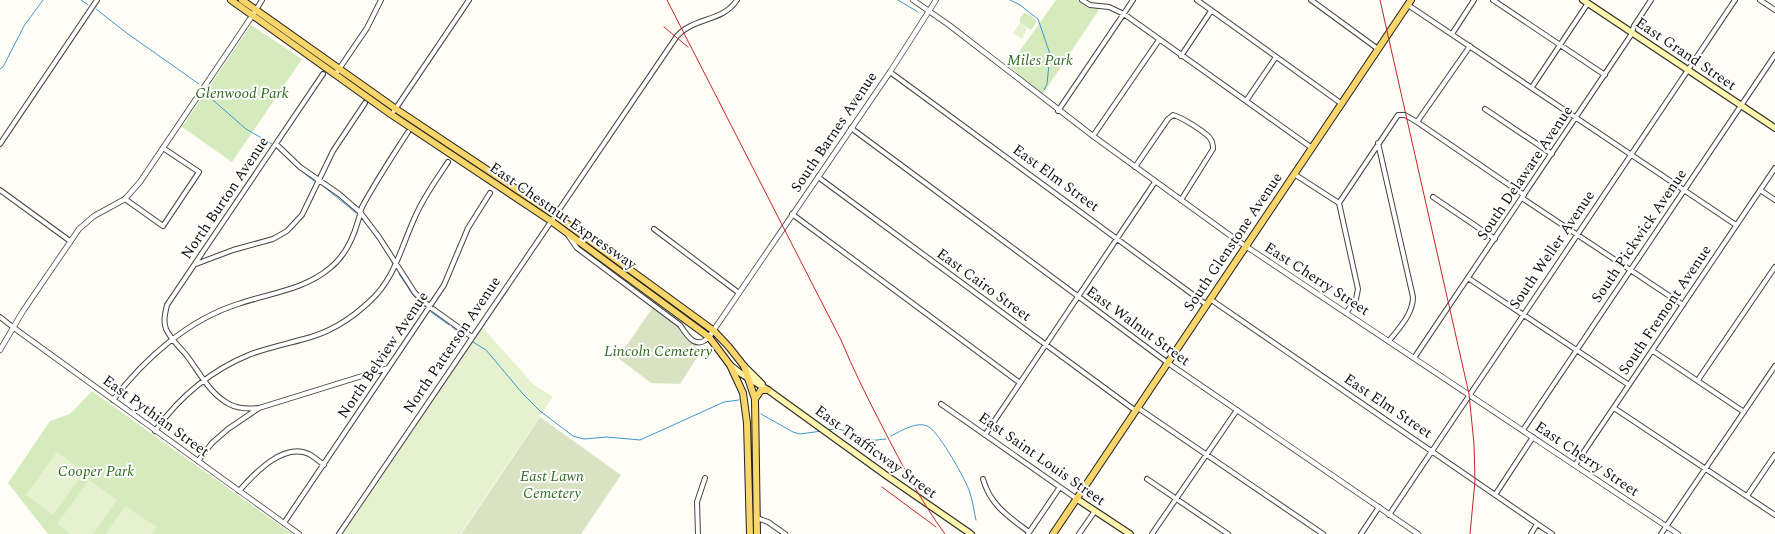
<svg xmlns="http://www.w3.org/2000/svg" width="1775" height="534" viewBox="0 0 1775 534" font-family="Spectral,serif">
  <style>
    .green { fill: #d5ebbd }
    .cemetery { fill: #d9e3c4 }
    .pitch { fill: #e6f2cf }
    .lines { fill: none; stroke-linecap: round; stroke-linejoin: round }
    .stream { stroke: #3f96cf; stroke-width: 1 }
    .minor-casing { stroke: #444; stroke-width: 6 }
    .tertiary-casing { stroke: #444; stroke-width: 6 }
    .secondary-casing { stroke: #333; stroke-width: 8 }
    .primary-casing { stroke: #222; stroke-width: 8 }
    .minor { stroke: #fff; stroke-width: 4 }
    .tertiary { stroke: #fff; stroke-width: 4.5 }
    .secondary { stroke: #fff6b0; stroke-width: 5.5 }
    .primary { stroke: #f9d66b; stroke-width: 6 }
    .rail { stroke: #c4262e; stroke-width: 1 }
    .labels { text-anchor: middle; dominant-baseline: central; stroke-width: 4; stroke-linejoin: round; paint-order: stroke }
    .street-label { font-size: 15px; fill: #111; stroke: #fff }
    .park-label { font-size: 15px; font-style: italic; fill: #2f6b1f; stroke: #fff }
  </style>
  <rect width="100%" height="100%" fill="#fffdf5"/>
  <!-- green -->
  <path class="green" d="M1056,0H1077L1086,5L1100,8L1043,94L1009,66Z
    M1024,13H1027L1036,20V23L1031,30L1020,23V18Z
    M251,25L302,59L232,162L182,127Z
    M92,391L292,534H48L8,483L50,421L70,414Z"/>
  <!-- cemetery -->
  <path class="cemetery" d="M653,307L678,327L687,340L702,350L680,384L651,383L618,358Z
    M540,417L621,475L581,534H461Z"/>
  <!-- pitch -->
  <path class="pitch" d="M1020,23L1027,29L1022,39L1013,33Z
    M482,327L533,384L553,397L460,534H343Z
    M57,452L84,472L53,515L26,495Z
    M89,480L117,500L93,534H71L57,524Z
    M125,506L157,527L152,534H106Z"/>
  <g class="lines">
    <!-- stream -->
    <path class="stream" d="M81,0L88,5
      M898,0L918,12
      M1010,0L1020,5L1038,19L1050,54L1047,84L1044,90
      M96,9L128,34L199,84
      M0,69L3,67L24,26L43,0
      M206,94L246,129L272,144
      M279,150L294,165L314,181
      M323,186L356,213
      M365,222L379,241
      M389,256L393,264
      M399,274L413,295L425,307
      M431,312L449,325
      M452,327L465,337
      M473,342L486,350L523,394L540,411L573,436L584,439L607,437L640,440L724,402L739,400
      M761,414L793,432L800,434L822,431
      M827,430C846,426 853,436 870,440C875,441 881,439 886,439
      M891,436C901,431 918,420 929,427C940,434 966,480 970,493C973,502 974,512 976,520"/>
    <!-- minor casing -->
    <g class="minor-casing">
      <path id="minor" d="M1082,0L1090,5L1109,7L1124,14L1312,148
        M1197,0L1342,104
        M1311,0L1378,49
        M1493,0L1605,75
        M1760,0L1775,10
        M1408,5L1736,225
        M256,10L262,0
        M1452,34L1474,0
        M1181,56L1211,11
        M890,72L1207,305
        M335,75L367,28L381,0
        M1532,87L1588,3
        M1246,101L1276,57
        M1485,109L1552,154
        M394,111L469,0
        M1058,111L1133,0
        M1417,122L1470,46
        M851,128L1168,363
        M1093,136L1159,40
        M1378,143L1413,297C1413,314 1399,328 1389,341
        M0,144L97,0
        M276,144L300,167L339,194L360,212L379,237L415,293L430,307L472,337
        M1135,167L1168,119L1173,115C1183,118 1202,130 1209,137C1212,140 1213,145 1213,149L1181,200
        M1294,174L1339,203
        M818,177L1136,411
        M0,190L70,241
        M1760,190L1775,200
        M1433,197L1495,239
        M1522,198L1683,305
        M125,199L163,226L199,172L163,148
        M792,214L1020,383
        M654,229L739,293
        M568,235L577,248L680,325C688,337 696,350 709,337
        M196,264L233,250L273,239L287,231L302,215L333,151L365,103
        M1468,278L1629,385
        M1210,299L1552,534
        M1346,313L1356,299L1358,289L1339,203L1398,115H1405L1417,122L1524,195
        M0,317L14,328
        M1653,351L1744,412
        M1414,358L1631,35L1634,26L1651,0
        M1698,380L1775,267
        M113,400C145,358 188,320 238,304C270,293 304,290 330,268C345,256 353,239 358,221C360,216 360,212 362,207C376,181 392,157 408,132
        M941,404L1077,499
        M259,408C249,409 238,409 229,404C209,393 200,373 187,356C180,347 171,340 166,329C163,321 165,314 167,305L323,74
        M1138,408L1323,534
        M1614,408L1775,515
        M1523,430L1775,55
        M155,431C180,396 211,370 251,354C268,348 286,344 304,339C328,333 351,319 369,302C395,279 401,247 415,217C423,198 436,180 448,162
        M985,435L1155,182
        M198,461L212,443L228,429L259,408L388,368
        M1575,465L1775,168
        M983,479C990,505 1009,517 1029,532
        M1147,479L1228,534
        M239,491C254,474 283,442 309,454C314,457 319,461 324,465
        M1495,495L1533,437
        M1747,496L1775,455
        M1389,515L1735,0
        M757,518L768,522L785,534
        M284,523L444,285L468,228L490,193
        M339,534L677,36C694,17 723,22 737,0
        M698,534L697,502L705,478
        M1028,534L1060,487
        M1079,534L1095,511
        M1152,534L1237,410
        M1361,534L1379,507
        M1531,534L1537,524
        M1661,534L1775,366"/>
    </g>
    <!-- tertiary casing -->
    <g class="tertiary-casing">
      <path id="tertiary" d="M913,0L949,25L1093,136L1235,239L1678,534
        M14,328L299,534
        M709,337L890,72L936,0
        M0,350L23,311L79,229L94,216L125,199L140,182L254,13
        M1168,363L1418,534"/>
    </g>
    <!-- secondary casing -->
    <g class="secondary-casing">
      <path id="secondary" d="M1583,0L1775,128
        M730,365L740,373L768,390L887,476L971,534
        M744,366L762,384
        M1077,499L1130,534"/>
    </g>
    <!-- primary casing -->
    <g class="primary-casing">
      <path id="primary" d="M231,0L392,115L551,221L709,337L730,365L743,393L747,423L750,534
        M242,0L396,109L555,215L714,331L729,347L744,366L755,399L757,534
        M755,399L761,390H768
        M1053,534L1411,0"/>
    </g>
    <!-- minor -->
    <use href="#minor" class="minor"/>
    <!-- tertiary -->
    <use href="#tertiary" class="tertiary"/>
    <!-- secondary -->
    <use href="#secondary" class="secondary"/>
    <!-- primary -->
    <use href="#primary" class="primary"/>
    <!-- rail -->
    <path class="rail" d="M667,0L841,340C853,369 867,397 882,426C901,463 920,500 945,534
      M1380,0L1469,394L1474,444L1475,481L1470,534
      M664,27L688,47
      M882,487L936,527"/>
  </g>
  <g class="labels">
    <!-- street labels -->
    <g class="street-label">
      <text transform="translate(1686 54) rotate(34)">East Grand Street</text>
      <text transform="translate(834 132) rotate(-56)">South Barnes Avenue</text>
      <text transform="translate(1525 173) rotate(-56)">South Delaware Avenue</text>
      <text transform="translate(1056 178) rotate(36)">East Elm Street</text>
      <text transform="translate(225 198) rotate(-56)">North Burton Avenue</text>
      <text transform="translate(563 216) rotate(35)">East Chestnut Expressway</text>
      <text transform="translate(1639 236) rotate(-56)">South Pickwick Avenue</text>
      <text transform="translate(1233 242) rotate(-56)">South Glenstone Avenue</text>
      <text transform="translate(1552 250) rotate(-56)">South Weller Avenue</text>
      <text transform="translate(1317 279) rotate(33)">East Cherry Street</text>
      <text transform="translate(984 285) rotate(36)">East Cairo Street</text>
      <text transform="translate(1665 310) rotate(-56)">South Fremont Avenue</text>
      <text transform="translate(1138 326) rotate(36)">East Walnut Street</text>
      <text transform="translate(452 345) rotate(-56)">North Patterson Avenue</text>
      <text transform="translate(383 355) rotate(-56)">North Belview Avenue</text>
      <text transform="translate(1388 406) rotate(34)">East Elm Street</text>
      <text transform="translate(156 416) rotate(36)">East Pythian Street</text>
      <text transform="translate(876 452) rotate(36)">East Trafficway Street</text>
      <text transform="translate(1042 459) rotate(35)">East Saint Louis Street</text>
      <text transform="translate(1587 459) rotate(34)">East Cherry Street</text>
    </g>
    <!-- park labels -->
    <g class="park-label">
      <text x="1040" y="60">Miles Park</text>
      <text x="242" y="93">Glenwood Park</text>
      <text x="658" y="351">Lincoln Cemetery</text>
      <text x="96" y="471">Cooper Park</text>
      <text x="552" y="476">East Lawn<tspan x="552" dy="17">Cemetery</tspan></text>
    </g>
  </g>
</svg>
